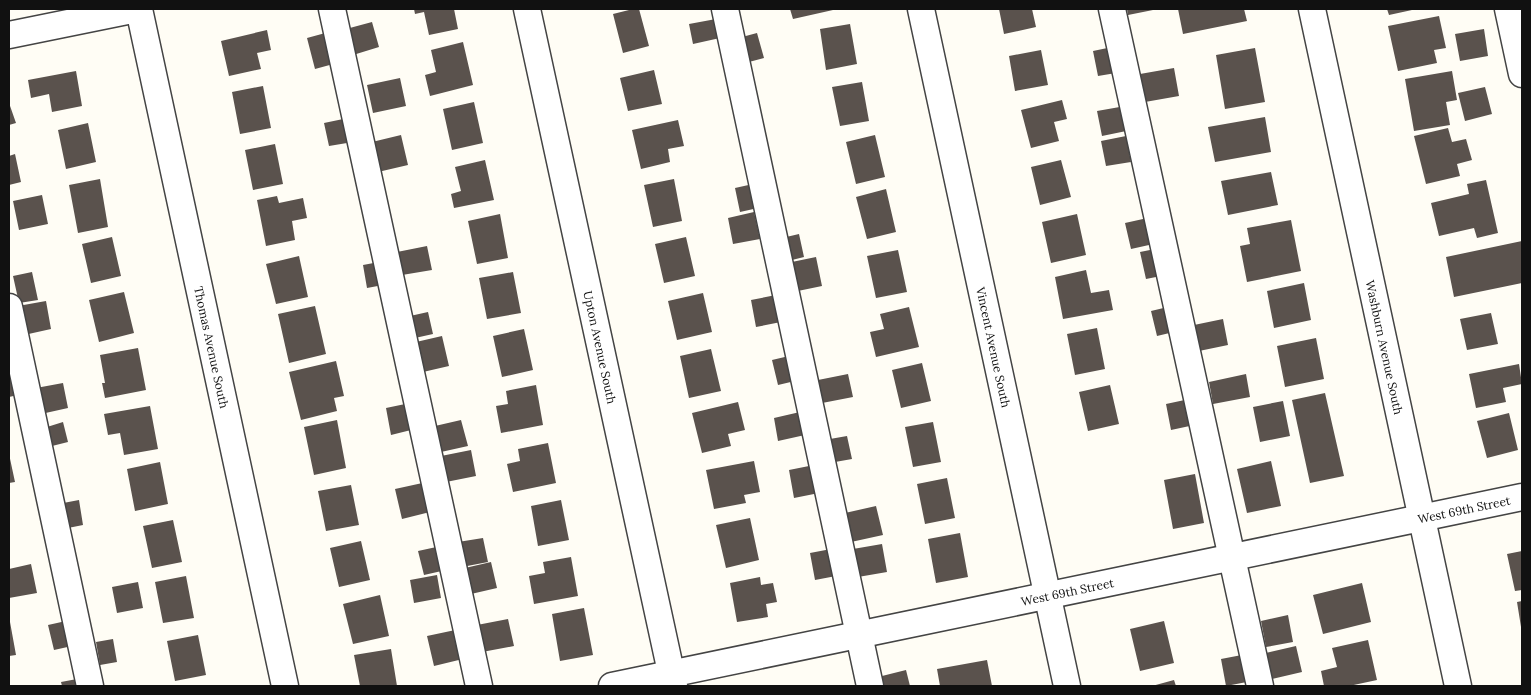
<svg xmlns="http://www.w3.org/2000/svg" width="1531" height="695" viewBox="0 0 1531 695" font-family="Lora,serif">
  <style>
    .building { fill: #5a524d }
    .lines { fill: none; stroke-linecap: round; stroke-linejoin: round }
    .minor-casing { stroke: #444; stroke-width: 29 }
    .minor { stroke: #fff; stroke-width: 26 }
    .labels { text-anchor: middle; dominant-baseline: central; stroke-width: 5; stroke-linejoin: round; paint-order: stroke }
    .street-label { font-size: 12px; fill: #111; stroke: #fff }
  </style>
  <rect width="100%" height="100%" fill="#fffdf5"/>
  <!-- building -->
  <path class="building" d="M414,9H454L458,29L429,35L424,12L415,14Z
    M633,9H639L649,46L623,53L613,14Z
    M790,9H833V10L793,19Z
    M999,9H1032L1036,27L1004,34Z
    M1127,9H1153V10L1128,15Z
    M1178,9H1244L1247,21L1183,34Z
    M1387,9H1412V10L1389,15Z
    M1439,16L1446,48L1434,50L1437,63L1398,71L1388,26Z
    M716,19L720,38L693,44L689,24Z
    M372,22L379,47L353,55L346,29Z
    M850,24L857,64L826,70L820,29Z
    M1484,29L1488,56L1460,61L1455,34Z
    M267,30L271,50L257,53L261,69L229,76L221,41Z
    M329,32L337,63L315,69L307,38Z
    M757,33L764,58L749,62L742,37Z
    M463,42L473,85L430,96L425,75L436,72L431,50Z
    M1117,46L1122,72L1098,76L1093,51Z
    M1255,48L1265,102L1225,109L1216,55Z
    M1041,50L1048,85L1015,91L1009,56Z
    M1174,68L1179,96L1145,102L1140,74Z
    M654,70L662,104L628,111L620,78Z
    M76,71L82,106L52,112L49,94L31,98L28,80Z
    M1452,71L1457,100L1446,102L1450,125L1414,131L1405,79Z
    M400,78L406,106L373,113L367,85Z
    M862,82L869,121L840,126L832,87Z
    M263,86L271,128L240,134L232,92Z
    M1485,87L1492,114L1465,121L1458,93Z
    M1062,100L1067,119L1054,122L1059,141L1031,148L1021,110Z
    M474,102L483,143L452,150L443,109Z
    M9,103L16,123L9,125Z
    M1131,105L1136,129L1102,136L1097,111Z
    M1265,117L1271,152L1215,162L1208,127Z
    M348,118L353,142L329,146L324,123Z
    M678,120L684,146L668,149L670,162L641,169L632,130Z
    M88,123L96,162L66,169L58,130Z
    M1448,128L1452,142L1466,139L1472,160L1457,164L1460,176L1426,184L1414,136Z
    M401,135L408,165L378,172L372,142Z
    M875,135L885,177L856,184L846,142Z
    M1126,136L1131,162L1106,166L1101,141Z
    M275,144L283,184L253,190L245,150Z
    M15,154L21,182L9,185V156Z
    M485,160L494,200L454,208L451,194L461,191L455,167Z
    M1061,160L1071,197L1040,205L1031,167Z
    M1271,172L1278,205L1228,215L1221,181Z
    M100,179L108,227L78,233L69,185Z
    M674,179L682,221L653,227L644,185Z
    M1486,180L1498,233L1477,238L1474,228L1439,236L1431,203L1469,194L1467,184Z
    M753,184L758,208L740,212L735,188Z
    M886,189L896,232L867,239L856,197Z
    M42,195L48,224L19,230L13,201Z
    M277,196L279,203L303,198L307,218L292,221L295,240L266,246L257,200Z
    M754,212L760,239L733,244L728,218Z
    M500,214L508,258L477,264L468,221Z
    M1077,214L1086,255L1051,263L1042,222Z
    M1152,217L1158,243L1131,249L1125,223Z
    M1291,220L1301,271L1247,282L1240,246L1250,244L1247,228Z
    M799,234L804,257L788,261L782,238Z
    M112,237L121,276L91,283L82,244Z
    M686,237L695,276L664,283L655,244Z
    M1522,241V283L1454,297L1446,257Z
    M427,246L432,270L402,275L397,252Z
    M1160,248L1166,275L1146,279L1140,252Z
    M898,250L907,292L876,298L867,256Z
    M299,256L308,297L276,304L266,264Z
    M816,257L822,286L793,292L787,263Z
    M379,262L383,285L367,288L363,265Z
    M1086,270L1091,293L1109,290L1113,310L1063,319L1055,277Z
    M32,272L38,300L19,303L13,276Z
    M513,272L521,313L487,319L479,278Z
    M1304,283L1311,320L1274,328L1267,291Z
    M124,292L134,333L99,342L89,300Z
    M703,293L712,332L677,340L668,301Z
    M776,295L781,322L756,327L751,300Z
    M46,301L51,329L24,335L18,306Z
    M315,306L326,354L289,363L278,314Z
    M1172,306L1178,331L1157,336L1151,311Z
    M909,307L919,347L876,357L870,332L884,329L880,314Z
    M428,312L433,334L415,338L410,316Z
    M1491,313L1498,344L1467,350L1460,319Z
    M1223,319L1228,345L1199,351L1194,325Z
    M1097,328L1105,369L1075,375L1067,334Z
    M524,329L533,370L502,377L493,336Z
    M442,336L449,366L423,372L416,342Z
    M1316,338L1324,379L1285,387L1277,346Z
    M138,348L146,390L105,398L102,383H105L100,355Z
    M711,349L721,391L689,398L680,356Z
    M789,356L795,381L778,385L772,360Z
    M336,361L344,396L334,398L337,411L301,420L289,372Z
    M922,363L931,401L901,408L892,370Z
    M1519,364L1522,384L1503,388L1506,402L1476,408L1469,374Z
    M9,366L18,395L9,397Z
    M848,374L853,397L817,404L813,381Z
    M1246,374L1250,397L1213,404L1209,382Z
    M63,383L68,408L41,414L36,388Z
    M536,385L543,425L501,433L496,406L508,404L506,391Z
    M1110,385L1119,424L1088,431L1079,392Z
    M1325,393L1344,476L1310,483L1292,400Z
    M1194,398L1199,424L1171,430L1166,404Z
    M1283,401L1290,436L1260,442L1253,407Z
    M738,402L745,430L728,434L731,446L702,453L692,413Z
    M410,403L415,429L391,435L386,408Z
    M150,406L158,449L124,455L120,433L108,435L104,414Z
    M800,412L805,435L778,441L774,418Z
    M1509,413L1518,450L1487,458L1477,421Z
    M337,420L346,468L314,475L304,427Z
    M461,420L468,446L441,452L435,426Z
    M63,422L68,442L52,446L47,427Z
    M933,422L941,462L913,467L905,427Z
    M847,436L852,459L835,462L830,439Z
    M548,443L556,483L513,492L507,464L520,461L518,449Z
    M471,450L476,476L446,482L441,456Z
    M9,454L15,482L9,483Z
    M754,461L760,492L744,495L746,503L714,509L706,470Z
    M1271,461L1281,506L1247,513L1237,469Z
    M160,462L168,504L135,511L127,469Z
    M814,465L819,493L794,498L789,470Z
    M1195,474L1204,523L1173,529L1164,480Z
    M947,478L955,518L925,524L917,484Z
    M427,482L434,511L402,519L395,489Z
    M351,485L359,525L326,531L318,491Z
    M79,500L83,525L63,529L58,504Z
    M561,500L569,540L538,546L531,506Z
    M876,506L883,535L851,542L845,513Z
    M750,518L759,560L726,568L716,525Z
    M173,520L182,562L152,568L143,526Z
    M960,533L968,577L936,583L928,539Z
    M483,538L488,562L462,567L458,542Z
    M361,541L370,580L339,587L330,548Z
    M882,544L887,572L858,577L853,549Z
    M441,546L446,570L424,575L418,551Z
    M831,549L836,576L815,580L810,553Z
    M1522,551V590L1515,591L1507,554Z
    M571,557L578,596L534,604L529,576L545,573L543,562Z
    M491,562L497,588L471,594L465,568Z
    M31,564L37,593L9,598V569Z
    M437,575L441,598L414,603L410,580Z
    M186,576L194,618L163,623L155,582Z
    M760,577L761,585L773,583L777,602L766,604L768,617L737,622L730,583Z
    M138,582L143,608L117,613L112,587Z
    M1362,583L1371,622L1323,634L1313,595Z
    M380,595L389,636L353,644L343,604Z
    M1522,601V627H1521L1517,602Z
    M584,608L593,655L560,661L552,614Z
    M1288,615L1293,642L1266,647L1261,621Z
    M508,619L514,646L482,652L477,625Z
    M66,621L72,646L54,650L48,625Z
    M1164,621L1174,663L1140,671L1130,629Z
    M10,622L16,655L9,656V623Z
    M460,629L467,658L434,666L427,636Z
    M198,635L206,675L175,681L167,641Z
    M113,639L117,662L100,665L96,642Z
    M1368,640L1377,680L1349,686H1324L1321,671L1337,667L1332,648Z
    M1296,646L1302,672L1272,679L1266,653Z
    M391,649L397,686H360L354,655Z
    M1247,654L1252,681L1226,686L1221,659Z
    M987,660L992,686H940L937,669Z
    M906,670L910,686H880L878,677Z
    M77,679L79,686H62L61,682Z
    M1174,680L1176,686H1152Z"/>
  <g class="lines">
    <!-- minor casing -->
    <g class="minor-casing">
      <g id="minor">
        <path id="s1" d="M139,9L285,686"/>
        <path d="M332,9L479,686"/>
        <path id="s2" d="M527,9L674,686"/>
        <path d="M725,9L870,686"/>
        <path id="s3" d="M921,9L1067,686"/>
        <path d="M1112,9L1260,686"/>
        <path id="s4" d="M1312,9L1458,686"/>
        <path d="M1508,9L1522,74"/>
        <path d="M9,35L137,9"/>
        <path d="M9,307L90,686"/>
        <path id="s5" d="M612,686L1522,497"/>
      </g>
    </g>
    <!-- minor -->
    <use href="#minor" class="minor"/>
  </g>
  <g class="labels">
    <!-- street labels -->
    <g class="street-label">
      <text stroke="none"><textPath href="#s2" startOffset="346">Upton Avenue South</textPath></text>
      <text stroke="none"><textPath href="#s3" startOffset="346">Vincent Avenue South</textPath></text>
      <text stroke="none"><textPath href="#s4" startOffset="346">Washburn Avenue South</textPath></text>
      <text stroke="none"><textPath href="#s1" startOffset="346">Thomas Avenue South</textPath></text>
      <text stroke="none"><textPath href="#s5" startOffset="870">West 69th Street</textPath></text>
      <text stroke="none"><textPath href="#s5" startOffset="465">West 69th Street</textPath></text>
    </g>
  </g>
  <!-- border -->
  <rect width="1531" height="695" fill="none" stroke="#111111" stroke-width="20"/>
</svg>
